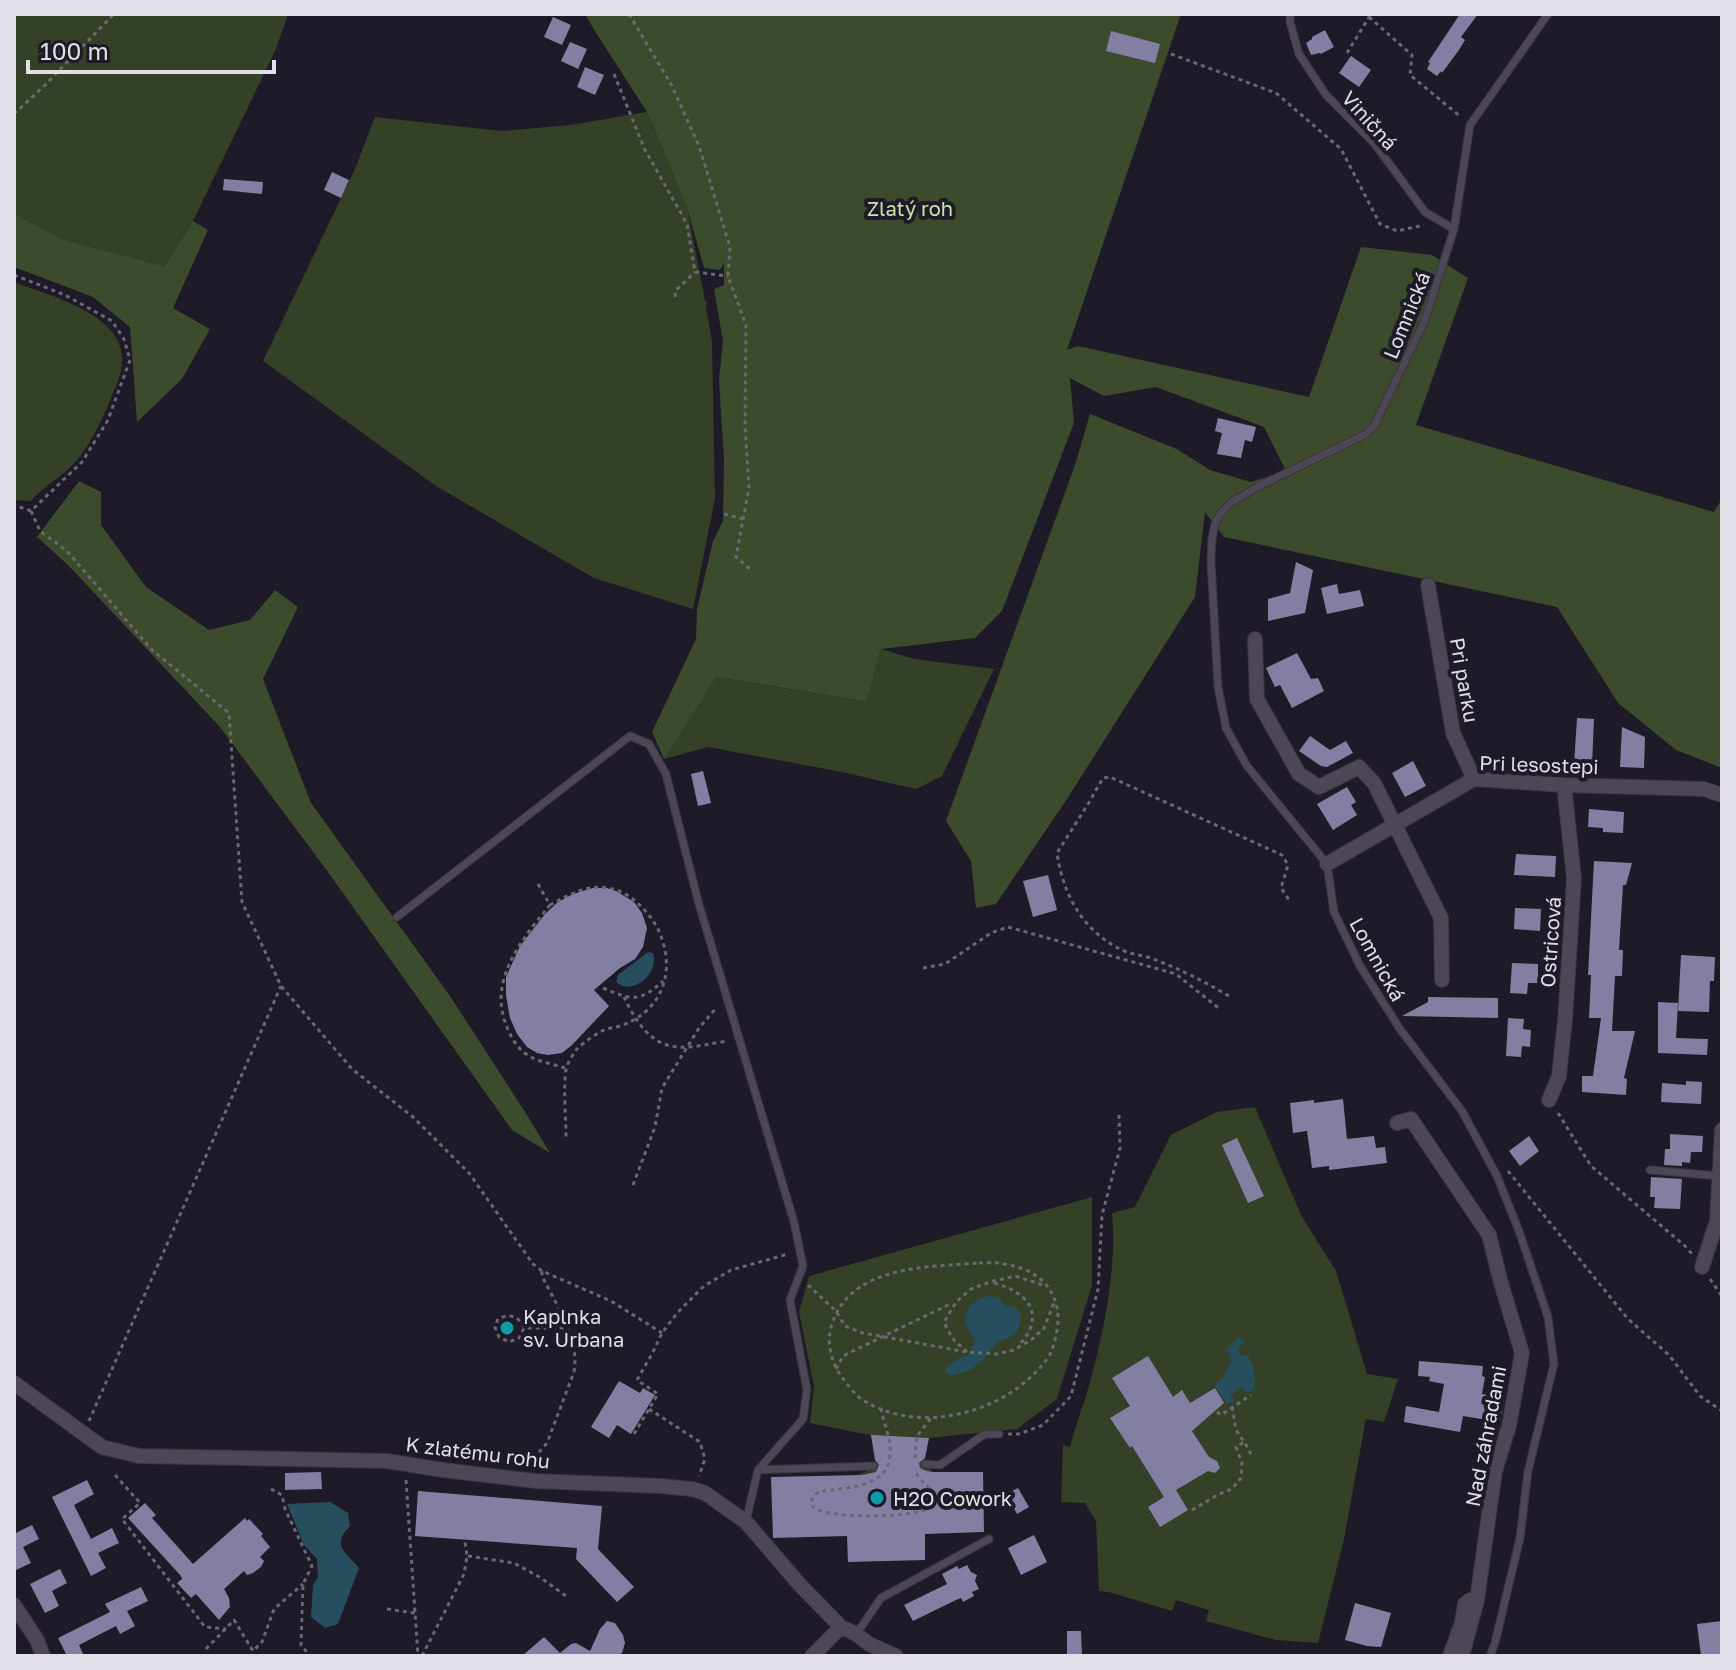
<svg xmlns="http://www.w3.org/2000/svg" width="1736" height="1670" viewBox="0 0 1736 1670" font-family="'Golos Text',sans-serif">
  <style>
    .green { fill: #344127 }
    .forest { fill: #3b4b2c }
    .water { fill: #264e5f }
    .building { fill: #837fa3 }
    .lines { fill: none; stroke-linecap: round; stroke-linejoin: round }
    .service-casing { stroke: #39353f; stroke-width: 9 }
    .minor-casing { stroke: #39353f; stroke-width: 16 }
    .path { stroke: #6b6773; stroke-width: 3; stroke-dasharray: 4 4; stroke-linecap: butt }
    .service { stroke: #4c4655; stroke-width: 7 }
    .minor { stroke: #4c4655; stroke-width: 14 }
    .culture-dot { fill: #0f9aa8; stroke: #1f1a27; stroke-width: 3 }
    .labels { text-anchor: middle; dominant-baseline: central; stroke-width: 8; stroke-linejoin: round; paint-order: stroke }
    .street-label { font-size: 20px; fill: #e2dfe8; stroke: #1f1a27 }
    .park-label { font-size: 20px; fill: #c7e5ab; stroke: #1f1a27 }
    .poi-label { font-size: 20px; fill: #e2dfe8; stroke: #1f1a27; text-anchor: start }
  </style>
  <rect width="100%" height="100%" fill="#1f1a27"/>
  <!-- green -->
  <path class="green" d="M14,14H288L276,49L193,221L164,266L62,239L14,213Z
    M647,112L687,208L705,301L707,302L706,307L712,342L715,498L693,609L594,578L436,486L263,361L355,169L375,117L501,131L570,125Z
    M14,282C48,295 124,314 122,360C122,375 115,387 110,401C101,421 91,443 77,460C63,477 44,485 31,501L14,500Z
    M881,649L914,659L994,669L942,776L916,789L842,772L708,747L664,759L715,677L867,702Z
    M1255,1107L1301,1215L1336,1271L1367,1374L1398,1379L1384,1422L1366,1419L1344,1539L1318,1643L1276,1640L1206,1621L1209,1610L1176,1600L1172,1611L1109,1592L1099,1591L1096,1521L1085,1503L1061,1502L1063,1445L1070,1447C1076,1422 1086,1399 1092,1375C1105,1326 1117,1263 1112,1213L1135,1207L1171,1135L1217,1112Z
    M1092,1197V1285L1057,1399L1017,1429L929,1438C925,1452 921,1462 933,1472L803,1485C816,1483 829,1480 842,1478C870,1473 886,1467 870,1435L810,1423L814,1386L799,1312L809,1276Z"/>
  <!-- forest -->
  <path class="forest" d="M585,14H1181L1067,350L1078,346L1309,397L1361,247L1432,255L1468,278L1416,425L1714,512L1722,499V768L1676,750L1618,703L1557,607L1224,537L1205,512L1195,597L1069,796L996,904L976,908L971,861L946,821L1075,465L1090,414L1177,449L1210,470L1251,482L1286,471L1264,427L1156,387L1104,396L1070,378L1074,423L1002,611L975,638L881,649L867,702L716,677L664,759L652,732L696,639L697,609L713,541L723,521L724,461L719,379L723,341L714,289L724,285V263L720,270L704,268L687,208L647,112L596,33Z
    M14,213L62,239L164,266L193,221L208,230L173,308L210,329L182,379L137,422L130,327L93,297L14,267Z
    M79,481L101,492V525L146,587L209,630L250,620L275,590L298,607L263,679L311,803L450,996L527,1115L550,1153L512,1130L328,872L220,727L68,565L37,537Z"/>
  <!-- water -->
  <path class="water" d="M648,952L653,953C660,973 632,997 616,982L618,975Z
    M985,1296L998,1297L1004,1305L1014,1307L1021,1314C1019,1342 1007,1333 993,1347C990,1351 988,1355 985,1358C977,1368 963,1374 950,1375L946,1373L945,1368L959,1358L968,1356L975,1340C959,1318 962,1308 985,1296Z
    M1240,1337L1246,1343L1239,1346L1238,1352L1243,1356L1247,1355C1254,1365 1256,1376 1254,1389L1247,1393L1242,1387L1230,1396L1235,1400L1227,1405L1215,1385L1223,1378L1231,1361L1227,1348Z
    M330,1502L348,1513L350,1526C330,1546 347,1553 359,1568L338,1624L325,1628L311,1617L313,1585L318,1577L317,1559L304,1545L287,1504Z"/>
  <!-- building -->
  <path class="building" d="M1460,14H1478L1461,37L1465,40L1459,50L1442,73L1441,71L1437,76L1427,69L1430,63L1428,62Z
    M553,17L571,25L562,45L544,37Z
    M1325,30L1334,47L1321,54L1320,53L1311,55L1306,43L1312,39V37Z
    M1111,31L1160,44L1155,63L1106,51Z
    M570,42L587,49L578,69L561,61Z
    M1351,56L1371,70L1359,87L1339,73Z
    M585,67L604,75L595,95L577,87Z
    M332,172L349,180L341,198L324,190Z
    M224,179L263,182L262,194L223,190Z
    M1218,418L1256,427L1252,442L1245,440L1241,458L1217,454L1222,433L1215,431Z
    M1296,562L1313,570L1305,613L1268,621V599L1290,593Z
    M1337,584L1339,594L1360,590L1364,606L1327,614L1321,588Z
    M1297,653L1311,679L1318,678L1324,691L1292,708L1280,685L1275,687L1266,668Z
    M1577,718L1594,719L1592,766L1574,765Z
    M1622,727L1645,737L1644,768L1620,767Z
    M1310,736L1330,750L1346,741L1353,753L1327,767L1321,766L1299,751Z
    M1413,761L1426,786L1405,797L1392,773Z
    M703,771L711,803L698,806L691,774Z
    M1347,787L1356,802L1351,805L1357,815L1333,830L1317,804Z
    M1589,809L1624,812L1623,833L1603,832V828L1588,827Z
    M1516,854L1556,856L1555,877L1514,875Z
    M1594,861L1632,863L1626,885H1623L1619,950H1623L1622,976H1615L1612,1031H1635L1624,1078L1627,1079L1626,1095L1582,1092V1076H1593L1601,1018H1589L1591,975H1588Z
    M1048,875L1057,910L1033,917L1023,881Z
    M593,888H607L616,891L634,902L642,913L647,928L643,947L635,959L620,968L594,990L609,1006L572,1045L562,1053L548,1055L537,1053L527,1047L517,1034L510,1018L506,995V977L520,946L545,914L558,902L573,894Z
    M1515,908L1541,909L1540,931L1514,929Z
    M1681,955L1715,957L1714,981H1710L1709,1012L1678,1011Z
    M1512,963L1538,964V983H1528L1527,994L1510,993Z
    M1428,997L1498,998V1018L1402,1016L1428,1002Z
    M1658,1002L1678,1003L1676,1038L1708,1039L1707,1055L1658,1053Z
    M1508,1018L1524,1019L1523,1029L1531,1030L1530,1047L1522,1046L1521,1057L1506,1056Z
    M1686,1081L1702,1082L1701,1104L1661,1102L1662,1083L1686,1085Z
    M1343,1099L1347,1139L1374,1136L1376,1148L1385,1147L1387,1163L1329,1170V1166L1312,1168L1307,1131L1293,1133L1290,1103L1314,1100V1103Z
    M1670,1134L1703,1136L1702,1152H1691L1690,1163L1682,1162V1166L1664,1165L1665,1149H1670Z
    M1529,1136L1539,1151L1520,1166L1509,1151Z
    M1237,1138L1264,1196L1248,1203L1222,1145Z
    M1651,1177L1682,1179L1680,1209L1654,1208L1655,1197H1650Z
    M1148,1356L1173,1397L1182,1390L1190,1403L1215,1388L1224,1403L1192,1431L1209,1457L1217,1461L1220,1468L1215,1473L1208,1471L1176,1490L1188,1510L1160,1527L1148,1507L1164,1497L1132,1446L1130,1448L1110,1418L1130,1406L1112,1378Z
    M1419,1361L1483,1366L1482,1376L1485,1377L1482,1394L1504,1398L1500,1422L1463,1416L1460,1432L1404,1422L1406,1406L1439,1412L1444,1384L1429,1381L1430,1377L1418,1376Z
    M619,1381L640,1393L643,1388L655,1395L631,1434L617,1425L609,1438L591,1427Z
    M871,1435L929,1438L925,1458L919,1463L920,1468L924,1470L931,1472H983L984,1532L925,1534V1560L848,1562L847,1536L773,1538L771,1477L862,1475L876,1472L879,1465L875,1460Z
    M321,1472L322,1489L285,1490V1473Z
    M87,1480L94,1494L74,1505L91,1539L112,1528L119,1543L98,1553L106,1568L91,1576L52,1497Z
    M1018,1488L1029,1507L1017,1514L1006,1494Z
    M418,1491L602,1506L598,1549L634,1587L617,1602L576,1559L577,1548L415,1536Z
    M145,1503L156,1515L152,1518L193,1564L245,1518L247,1521L249,1519L263,1534L261,1536L270,1547L260,1557L264,1561L261,1567L253,1573L247,1575L244,1571L224,1589L229,1598L230,1607L219,1620L196,1594L191,1598L177,1583L182,1579L181,1576L128,1518Z
    M32,1525L39,1539L23,1547L31,1563L14,1571V1529L16,1533Z
    M1034,1535L1047,1562L1021,1575L1008,1548Z
    M967,1565L971,1572L977,1575L975,1581L979,1589L972,1592L974,1596L963,1602L961,1598L956,1600L913,1621L904,1605L947,1584L942,1574L957,1566L959,1569Z
    M60,1569L67,1583L52,1591L59,1606L45,1613L30,1584Z
    M141,1587L148,1601L127,1611L135,1626L120,1634L116,1626L79,1645L84,1656H67L58,1638L110,1612L105,1604Z
    M1355,1603L1391,1613L1381,1647L1367,1646L1345,1640Z
    M607,1621L615,1623L623,1635L625,1643L622,1653L617,1656H522L544,1637L560,1653L571,1644L576,1643L590,1651L600,1629Z
    M1722,1621V1656H1701L1697,1624Z
    M1067,1631H1081L1082,1655H1067Z"/>
  <g class="lines">
    <!-- service casing -->
    <g class="service-casing">
      <path id="service" d="M1290,14V22L1299,54L1326,95L1374,143L1425,212L1454,229
        M397,917L630,736L649,744L666,774L698,901L794,1222L803,1266L790,1300L807,1390L803,1419L758,1470L746,1521
        M1650,1170L1719,1176
        M925,1464L940,1465L985,1434H999
        M758,1470L873,1466
        M857,1633L881,1598L989,1539
        M1490,1656L1495,1643L1520,1538L1528,1471L1554,1364L1548,1317L1519,1231L1497,1176L1462,1111L1400,1029L1360,966L1334,912L1327,864L1247,766L1226,728L1218,687L1211,561L1212,539L1215,524L1220,514L1230,503L1259,486L1366,434L1374,426L1425,320L1454,229L1470,125L1548,14"/>
    </g>
    <!-- minor casing -->
    <g class="minor-casing">
      <path id="minor" d="M1428,585L1453,733L1474,779
        M1255,639L1257,699L1299,774L1319,787L1359,767L1374,783L1441,918L1442,980
        M1327,864L1474,779L1564,785L1704,789L1722,795
        M1549,1100L1559,1076L1565,1020L1574,878L1564,785
        M1397,1123L1411,1119L1489,1235L1501,1283L1522,1353L1509,1426L1495,1471L1477,1600L1462,1656
        M1702,1267L1717,1221L1722,1130
        M14,1383L102,1447L139,1456L387,1461L443,1470L535,1481L661,1486L692,1489L705,1493L746,1522L800,1585L841,1627L856,1634L869,1644L896,1656
        M14,1605L37,1640L43,1656
        M812,1656L841,1627
        M1450,1656L1462,1622L1465,1604L1470,1600H1477"/>
    </g>
    <!-- path -->
    <path class="path" d="M629,14L672,86L699,146L730,247L728,276L746,325L745,426L749,488L736,557L750,569
      M1369,17L1412,55L1410,75L1461,117
      M1347,53L1371,14
      M1171,54L1276,93L1341,149L1380,224L1397,231L1424,225
      M614,74L645,150L687,224L695,272L728,276
      M14,114L45,85L114,14
      M14,275L65,295L112,321L124,339L130,360L108,420L82,462L31,511L14,505
      M675,297L676,290L695,272
      M31,511L40,531L67,551L151,649L229,713L242,902L281,986L352,1069L413,1117L469,1173L533,1264L542,1271L611,1301L662,1333
      M724,514L743,519
      M538,884L550,905C572,893 593,881 619,891C637,898 656,920 662,939C675,977 659,1013 620,1026C614,1028 607,1028 602,1031C594,1035 583,1043 577,1049C573,1054 567,1064 566,1070C563,1088 566,1119 566,1137
      M550,905C522,939 487,981 507,1027C512,1040 518,1049 529,1056C539,1062 553,1064 565,1068
      M923,968L945,964L991,933L1008,927L1176,974L1221,1010
      M603,988C632,1000 639,1003 663,981
      M1229,996C1205,982 1182,970 1156,960C1145,955 1131,955 1120,949C1082,930 1063,894 1057,853L1088,804L1103,778L1110,777L1282,855L1288,865L1281,888L1289,900
      M624,997C633,1016 647,1041 671,1046C688,1050 711,1043 728,1041
      M1558,1113L1591,1166L1685,1246L1692,1254
      M1508,1171L1628,1319L1669,1355L1700,1396L1722,1411
      M633,1185L655,1127L662,1088L699,1028L717,1007
      M979,1263C987,1263 996,1262 1004,1264C1040,1269 1063,1293 1057,1330C1055,1340 1053,1351 1047,1359C1009,1411 924,1436 866,1402C856,1397 848,1385 841,1376C831,1362 826,1341 832,1324C851,1265 928,1267 979,1263Z
      M1710,1279L1722,1296
      M994,1283C1028,1292 1047,1315 1019,1345
      M808,1285L836,1311L845,1326L863,1333L967,1352L997,1354L1014,1350L1031,1340L1044,1328L1055,1300
      M524,1328C519,1316 510,1313 498,1319L495,1327L499,1337L509,1342L519,1338L524,1328H567
      M967,1352L952,1338L944,1322L956,1302L971,1289L990,1282L1015,1276L1046,1286
      M836,1369L843,1356L952,1303
      M1232,1407L1236,1430L1248,1448L1252,1457
      M881,1408C883,1421 889,1433 890,1446C894,1489 850,1486 819,1492C813,1495 810,1500 813,1507C828,1519 908,1518 927,1509C934,1506 935,1501 935,1494L921,1480L916,1473
      M649,1409L700,1442L705,1459L699,1476
      M1217,1412L1221,1415L1251,1395
      M89,1421L281,986
      M634,1434L658,1394L637,1380L652,1354L662,1333L678,1312L704,1286L731,1270L788,1254
      M1008,1434H1019L1043,1425L1071,1396L1098,1289L1102,1215L1120,1148L1119,1114
      M915,1458L917,1436L931,1418
      M518,1464L539,1452L547,1443L574,1372C580,1338 556,1305 542,1276V1271
      M115,1475L140,1503L122,1519L205,1627L226,1629
      M406,1480L418,1656
      M271,1489L282,1495L285,1509L312,1566L303,1584L301,1645L310,1656
      M1192,1510L1219,1494L1232,1489L1241,1478L1242,1463L1236,1447L1244,1442
      M468,1556L514,1563L541,1578L566,1596
      M387,1609L415,1613
      M206,1649L234,1620L253,1651L262,1642L274,1609L303,1584
      M422,1656L464,1574L467,1556L465,1542"/>
    <!-- service -->
    <use href="#service" class="service"/>
    <!-- minor -->
    <use href="#minor" class="minor"/>
  </g>
  <!-- markers -->
  <g class="culture-dot">
    <circle cx="507" cy="1328" r="8"/>
    <circle cx="877" cy="1498" r="8"/>
  </g>
  <g class="labels">
    <!-- street labels -->
    <g class="street-label">
      <text transform="translate(1370 120) rotate(48)">Viničná</text>
      <text transform="translate(1406 315) rotate(-68)">Lomnická</text>
      <text transform="translate(1465 680) rotate(80)">Pri parku</text>
      <text transform="translate(1539 764) rotate(2)">Pri lesostepi</text>
      <text transform="translate(1550 942) rotate(-86)">Ostricová</text>
      <text transform="translate(1378 959) rotate(61)">Lomnická</text>
      <text transform="translate(1485 1436) rotate(-79)">Nad záhradami</text>
      <text transform="translate(478 1452) rotate(7)">K zlatému rohu</text>
    </g>
    <!-- park labels -->
    <g class="park-label">
      <text x="910" y="208">Zlatý roh</text>
    </g>
    <!-- poi labels -->
    <g class="poi-label">
      <text x="523" y="1316">Kaplnka<tspan x="523" dy="23">sv. Urbana</tspan></text>
      <text x="893" y="1498">H2O Cowork</text>
    </g>
  </g>
  <!-- border -->
  <rect width="1736" height="1670" fill="none" stroke="#e2dfe8" stroke-width="32"/>
  <!-- scale -->
  <path d="M28 60v12h246v-12" fill="none" stroke="#e2dfe8" stroke-width="4"/>
  <text x="40" y="60" font-size="24" fill="#e2dfe8" stroke="#1f1a27" stroke-width="6" paint-order="stroke">100 m</text>
</svg>
